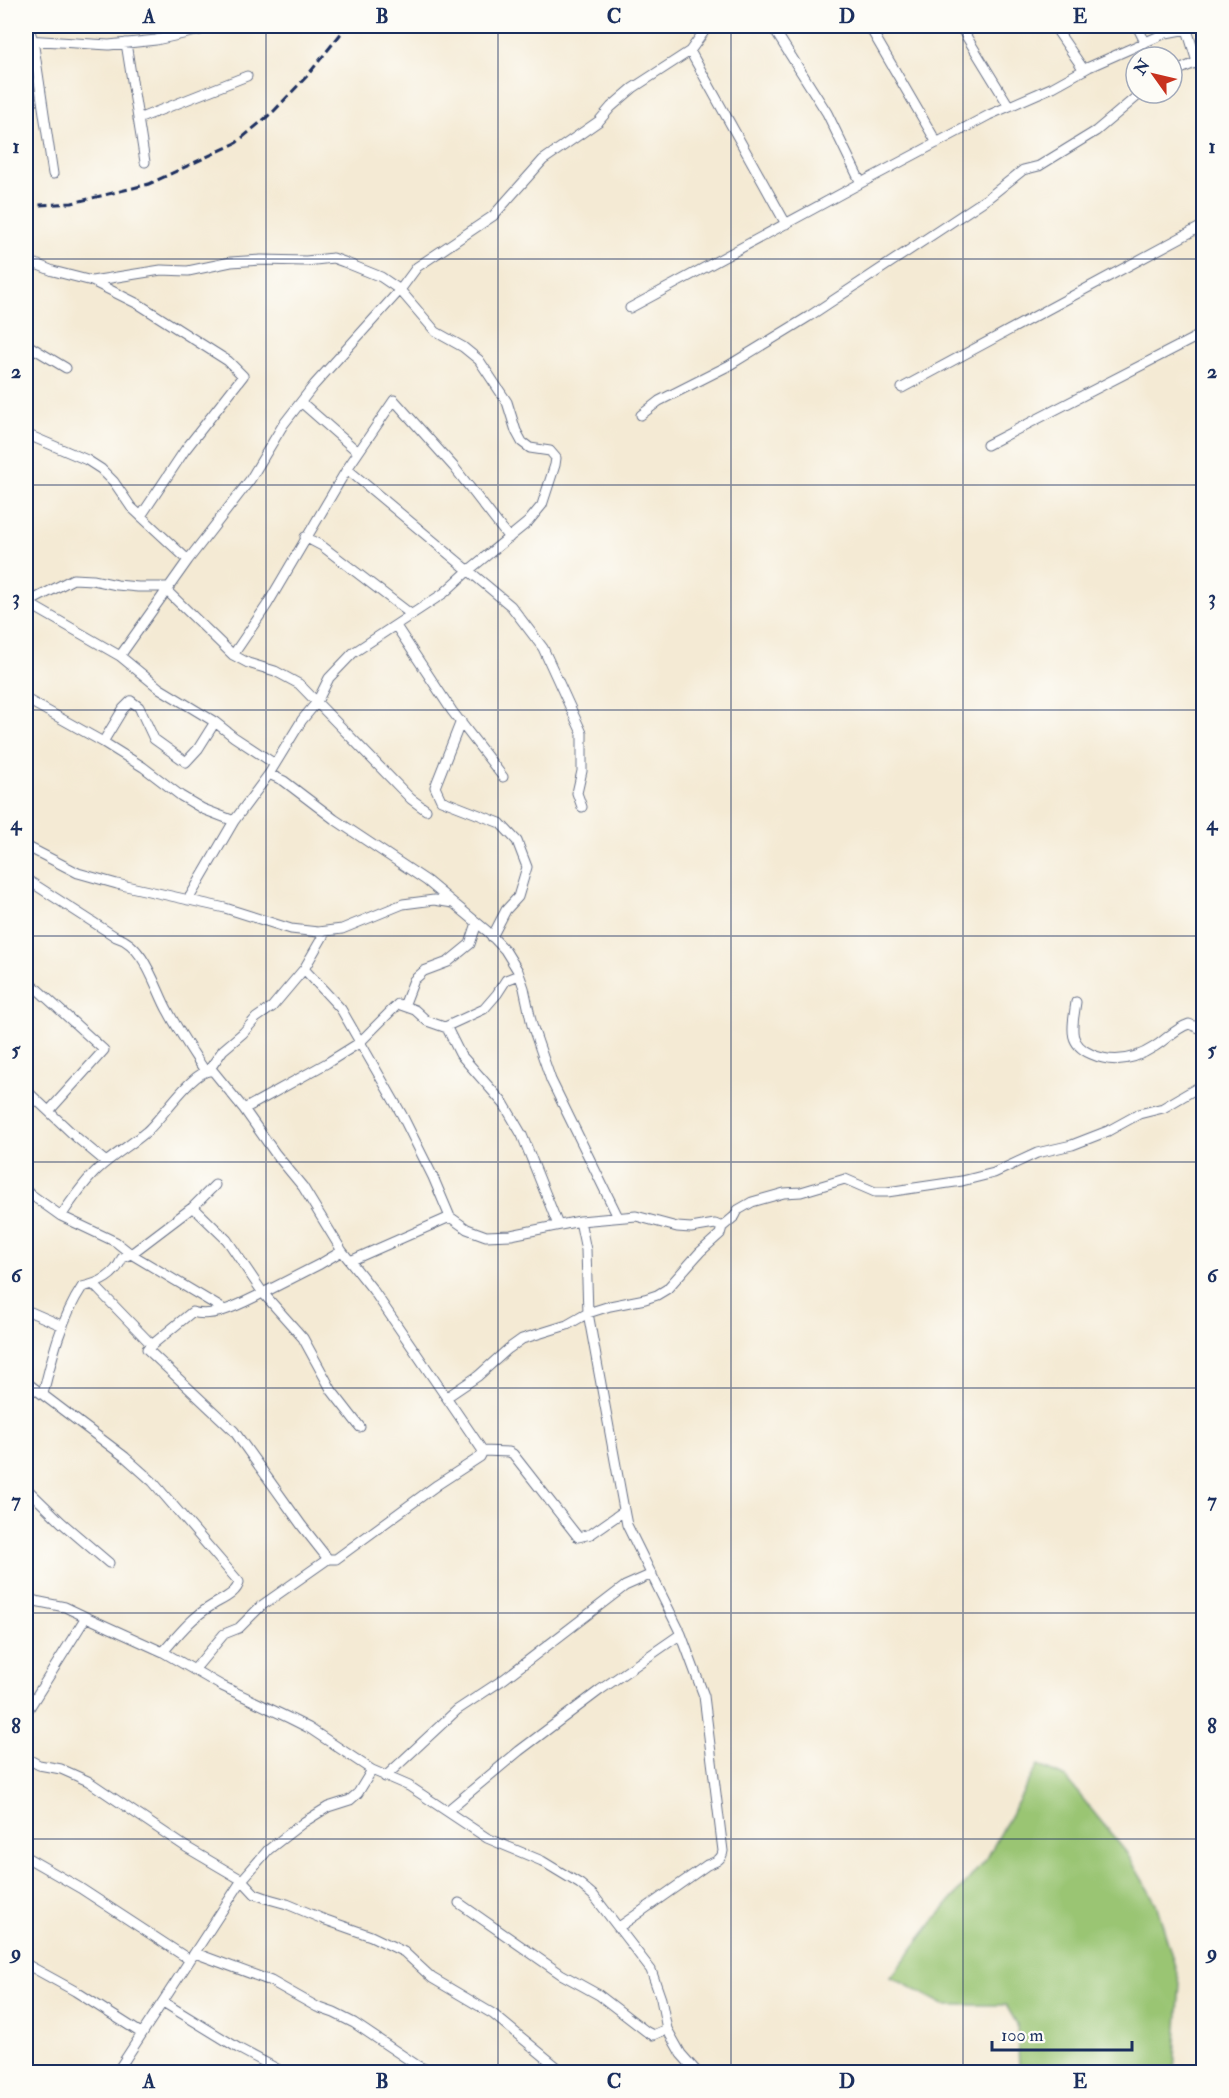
<svg xmlns="http://www.w3.org/2000/svg" width="1229" height="2098" viewBox="0 0 1229 2098" font-family="'IM FELL Double Pica',serif">
  <style>
    .green { fill: #9ac573; stroke: #5a7a68; stroke-width: 1.5 }
    .lines { fill: none; stroke-linecap: round; stroke-linejoin: round }
    .minor-casing { stroke: #677087; stroke-width: 11 }
    .minor { stroke: #fff; stroke-width: 9 }
    .rail { stroke: #1b2f5e; stroke-width: 3; stroke-dasharray: 9 4.5; stroke-linecap: butt }
    .grid { fill: none; stroke: #1b2f5e; stroke-width: 1.5; stroke-opacity: 0.55 }
    .neatline { fill: none; stroke: #1b2f5e; stroke-width: 2 }
    .grid-label { font-size: 20px; text-anchor: middle; font-weight: bold; fill: #1b2f5e }
  </style>
  <rect width="100%" height="100%" fill="#fdfcf7"/>
  <filter id="ink" filterUnits="userSpaceOnUse"><feTurbulence type="fractalNoise" baseFrequency=".0167" numOctaves="2"/><feDisplacementMap in="SourceGraphic" scale="12" xChannelSelector="R" yChannelSelector="G"/><feConvolveMatrix kernelMatrix="1 2 1 2 8 2 1 2 1" color-interpolation-filters="sRGB"/></filter>
  <filter id="wash" filterUnits="userSpaceOnUse"><feTurbulence type="fractalNoise" baseFrequency=".008" numOctaves="4" result="noise"/><feDisplacementMap in="SourceGraphic" scale="24" xChannelSelector="R" yChannelSelector="G"/><feGaussianBlur stdDeviation="1.35" result="paint"/><feColorMatrix in="noise" values="0 0 0 0 0 0 0 0 0 0 0 0 0 0 0 0 0 1.4 0 .05"/><feComposite in="paint" operator="in"/></filter>
  <g filter="url(#wash)">
    <rect width="100%" height="100%" fill="#f4ead4"/>
    <!-- green -->
    <path class="green" d="M1038,1765L1066,1778L1126,1852L1156,1903L1180,1983L1174,2072H1023L1019,2067L1017,2024L1006,2005H944L891,1977L941,1912L987,1858Z"/>
  </g>
  <g filter="url(#ink)">
    <g class="lines">
      <!-- minor casing -->
      <g class="minor-casing">
        <path id="minor" d="M28,26L33,40L53,174
          M772,26L827,113L861,183L989,115L1053,87L1089,67L1166,33L1187,29
          M869,26L937,143
          M960,26L1009,106
          M1054,26L1084,70
          M1137,26L1145,42
          M1186,26L1197,62L1204,74
          M26,40L109,45L156,40L201,30
          M126,43L145,162
          M690,51L786,224
          M1172,73L1197,62
          M138,119L247,76
          M26,260L53,271L92,281L140,305L228,361L243,376L185,450L141,516
          M92,281L161,270L188,271L231,262L261,260L306,261L333,258L344,262L381,277L400,290L436,332L463,347L479,360L507,402L516,431L522,442L530,448L550,451L556,458L555,465L542,505L528,522L469,570L444,593L353,653L329,678L317,702L302,720L269,774L234,821L188,900
          M630,308L861,183
          M26,344L66,368
          M902,388L1204,225
          M301,402L358,452
          M641,415L659,401L728,366L808,317L988,198L1023,170L1039,166L1096,131L1141,93
          M26,434L87,460L101,469L114,482L131,507L188,560
          M987,445L1204,333
          M305,537L322,546L412,615
          M509,538L454,467L394,400L347,469L511,606L543,648L582,733V771L577,793L582,807
          M166,590L233,655L248,663L275,671L299,684L411,799L426,810
          M26,602L120,656L159,688L215,722L234,737L275,764
          M27,603L73,579L93,580L117,585L138,587H168
          M396,626L452,711L503,777
          M233,655L267,605L347,469
          M120,656L188,560L250,480L283,425L314,385L400,290L417,267L493,216L543,160L599,121L611,107L633,88L690,51L708,26
          M26,699L103,742L143,767L181,796L203,809L234,821
          M461,721L435,787L441,800L500,823L517,841L527,867L518,897L506,910L492,937
          M103,742L123,709L131,701L139,707L154,739L186,762L198,749L215,722
          M269,774L284,781L334,819L427,881L487,931L505,950L518,971L524,988L532,1025L551,1080L618,1217
          M26,846L78,873L117,884L225,908L291,929L318,932L342,929L403,904L434,900L453,903
          M26,879L116,937C145,945 155,988 168,1011C179,1032 192,1051 205,1071
          M326,931L304,969L341,1009L402,1115L433,1177L450,1217
          M26,979L104,1050L49,1111
          M1076,1002C1073,1025 1066,1043 1091,1054C1113,1064 1134,1060 1154,1047C1166,1040 1174,1029 1189,1024L1204,1030
          M404,1006L414,980L424,971L448,962L470,944L477,923
          M447,1028L445,1027L484,1009L497,994L506,980L519,975
          M209,1070L223,1050L243,1033L256,1018L272,1007L304,969
          M26,1090L76,1137L106,1162
          M244,1109L327,1063L359,1043L398,1004L415,1010L427,1021L447,1028L460,1054L504,1104L522,1135L558,1225
          M26,1191L61,1216L116,1242L131,1254L223,1309
          M193,1207L227,1240L263,1293L320,1264L342,1251
          M61,1216C72,1200 83,1183 98,1169C113,1155 131,1145 146,1132C161,1120 194,1067 213,1071L244,1109L275,1153L303,1187L342,1251L373,1290L483,1451L480,1457L437,1485L336,1559H328L261,1606L239,1628L224,1634L194,1670
          M580,1221L586,1250L588,1313L625,1515L627,1525L681,1634L704,1696L723,1851C722,1860 715,1862 707,1865L619,1927
          M350,1261L450,1217L467,1229L486,1236L511,1235L580,1221L636,1216L677,1227L691,1228L715,1224L722,1227
          M93,1284L152,1345
          M26,1310L63,1326
          M26,1382L125,1457L153,1482L239,1582C237,1594 220,1600 211,1606C191,1618 178,1635 163,1652
          M43,1394C52,1357 61,1319 82,1287C100,1283 115,1276 122,1258L131,1254L193,1207L215,1185
          M447,1397L478,1376L508,1349L522,1339L567,1325L588,1313L610,1306L645,1299L657,1295L667,1289L700,1252L720,1234L722,1227L735,1216L738,1210L752,1202L784,1193L801,1192L845,1179L875,1192H887L962,1181L994,1173L1037,1153L1072,1145L1108,1131L1139,1114L1163,1108L1204,1084
          M483,1451L509,1452L513,1454L578,1537L591,1534L624,1511
          M26,1488L61,1522L109,1563
          M328,1559L302,1526L234,1431L147,1349L192,1312C215,1319 242,1303 263,1293L303,1338L332,1391L360,1427
          M26,1595L35,1601L65,1607L86,1617L26,1713
          M86,1617L163,1652L222,1686L289,1718L309,1728L372,1770L409,1786L487,1838L542,1861L580,1884L594,1896L651,1970L661,1999L667,2029L681,2054L697,2072
          M26,1758L39,1765L61,1769L88,1781L186,1847L242,1880L255,1894L269,1899L287,1904L323,1919L371,1936L404,1952L432,1978L493,2014L563,2072
          M385,1777L457,1710L504,1679L625,1586L652,1574
          M447,1811L519,1751L600,1690L681,1634
          M26,1857L80,1888L190,1960
          M459,1903L561,1974L599,1995L647,2032L653,2035L667,2029
          M195,1953L271,1981L317,2007L334,2013L354,2023L418,2066L432,2072
          M26,1964L75,1991L141,2033
          M163,2002L238,2048L283,2072
          M26,2069L31,2072
          M117,2072L242,1880L268,1850L304,1822L328,1807L350,1800L358,1793L372,1770"/>
      </g>
      <!-- minor -->
      <use href="#minor" class="minor"/>
      <!-- rail -->
      <path class="rail" d="M26,206L72,203L149,184L236,143L274,111L307,76L347,26"/>
    </g>
  </g>
  <!-- grid -->
  <path class="grid" d="M266,26V2072M498,26V2072M731,26V2072M963,26V2072M26,259H1204M26,485H1204M26,710H1204M26,936H1204M26,1162H1204M26,1388H1204M26,1613H1204M26,1839H1204"/>
  <!-- margin -->
  <rect width="1229" height="2098" fill="none" stroke="#fdfcf7" stroke-width="66"/>
  <!-- north arrow -->
  <g transform="translate(1154 75) rotate(304)"><circle r="28" fill="#fdfcf7" stroke="#a3aaba" stroke-width="1.5"/>
  <path d="M0-4.5L10 22L0 15L-10 22Z" fill="#c8321e"/>
  <text y="-9" font-size="16" font-weight="bold" text-anchor="middle" fill="#1b2f5e">N</text>
  </g>
  <!-- scale -->
  <path d="M992 2041v9h140v-9" fill="none" stroke="#1b2f5e" stroke-width="3"/>
  <text x="1001" y="2041" font-size="18" fill="#1b2f5e" stroke="#fdfcf7" stroke-width="4.5" paint-order="stroke">100 m</text>
  <rect x="33" y="33" width="1163" height="2032" class="neatline"/>
  <g class="grid-label">
    <text x="149" y="23">A</text>
    <text x="382" y="23">B</text>
    <text x="614" y="23">C</text>
    <text x="847" y="23">D</text>
    <text x="1080" y="23">E</text>
    <text x="16" y="153">1</text>
    <text x="1212" y="153">1</text>
    <text x="16" y="378">2</text>
    <text x="1212" y="378">2</text>
    <text x="16" y="604">3</text>
    <text x="1212" y="604">3</text>
    <text x="16" y="830">4</text>
    <text x="1212" y="830">4</text>
    <text x="16" y="1056">5</text>
    <text x="1212" y="1056">5</text>
    <text x="16" y="1282">6</text>
    <text x="1212" y="1282">6</text>
    <text x="16" y="1507">7</text>
    <text x="1212" y="1507">7</text>
    <text x="16" y="1733">8</text>
    <text x="1212" y="1733">8</text>
    <text x="16" y="1959">9</text>
    <text x="1212" y="1959">9</text>
    <text x="149" y="2088">A</text>
    <text x="382" y="2088">B</text>
    <text x="614" y="2088">C</text>
    <text x="847" y="2088">D</text>
    <text x="1080" y="2088">E</text>
  </g>
</svg>
